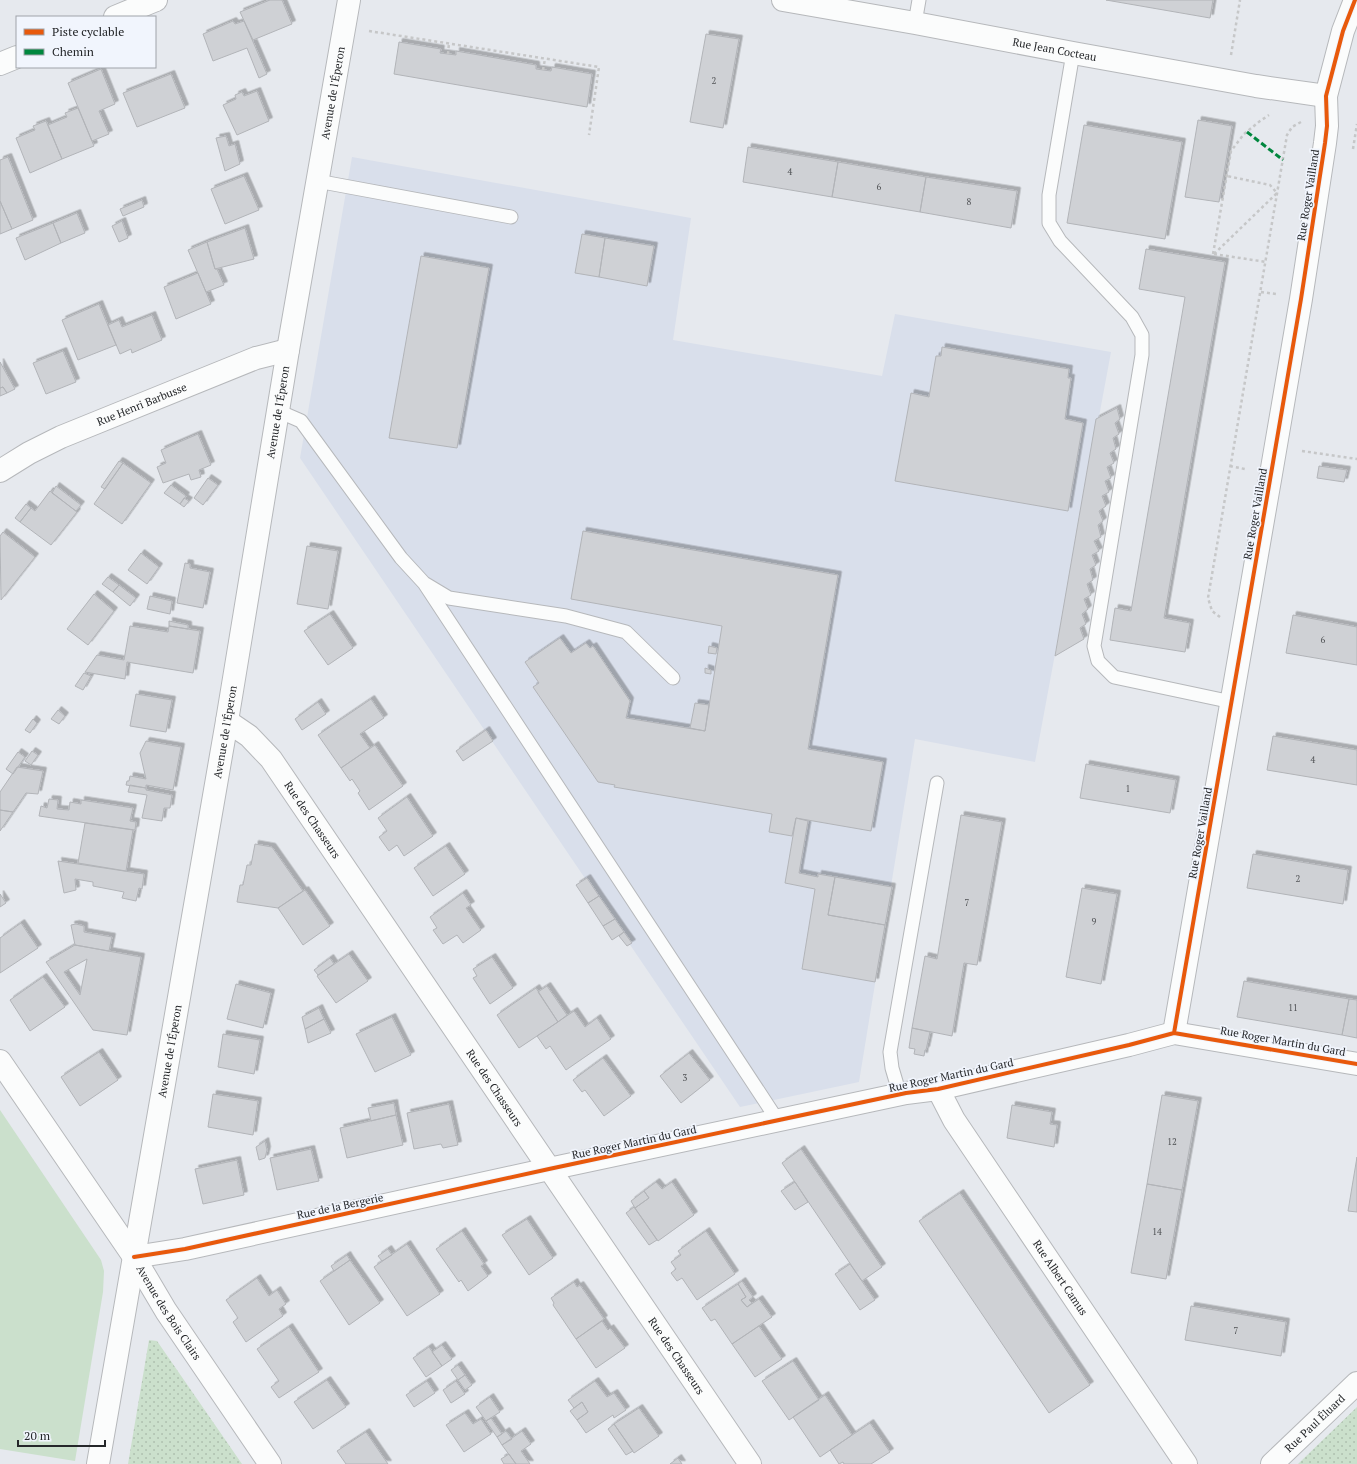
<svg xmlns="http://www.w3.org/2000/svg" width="1357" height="1464" viewBox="0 0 1357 1464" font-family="'PT Serif',serif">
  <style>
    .built { fill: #d9dfeb }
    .grass { fill: url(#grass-dots) }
    .garden { fill: #cbe0cc }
    .building { fill: #cfd1d5; stroke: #b2b4b8; fill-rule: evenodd; filter: url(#shadow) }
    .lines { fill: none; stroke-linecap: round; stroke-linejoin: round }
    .lane-casing { stroke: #b6b8bb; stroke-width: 15 }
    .street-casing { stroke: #b6b8bb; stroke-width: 24 }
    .secondary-casing { stroke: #b6b8bb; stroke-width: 24 }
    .path { stroke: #c6c7c8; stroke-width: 2.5; stroke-dasharray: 3 3; stroke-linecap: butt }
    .lane { stroke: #fbfcfc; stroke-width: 13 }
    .street { stroke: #fbfcfc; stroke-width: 22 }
    .secondary { stroke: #fbfcfc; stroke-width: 22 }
    .quiet { stroke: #00873e; stroke-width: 3; stroke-dasharray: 6 3; stroke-linecap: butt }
    .cycleway-casing { stroke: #f1f5fd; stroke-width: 6 }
    .cycleway { stroke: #e8590c; stroke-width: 4 }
    .labels { text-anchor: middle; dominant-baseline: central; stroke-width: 3.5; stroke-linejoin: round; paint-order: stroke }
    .number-label { font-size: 9px; fill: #505255 }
    .street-label { font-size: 11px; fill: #25272a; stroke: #f1f5fd }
  </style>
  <defs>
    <pattern id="grass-dots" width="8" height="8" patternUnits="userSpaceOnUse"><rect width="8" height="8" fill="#cbe0cc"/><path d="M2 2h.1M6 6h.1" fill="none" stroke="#aec0af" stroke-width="1.8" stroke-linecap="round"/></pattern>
    <filter id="shadow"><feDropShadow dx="3.5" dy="-3.5" stdDeviation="0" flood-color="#0004"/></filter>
  </defs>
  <rect width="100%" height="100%" fill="#e6e9ee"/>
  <!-- built -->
  <path class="built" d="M352,157L691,218L673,340L882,376L895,314L1111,352L1035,762L915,739L859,1082L740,1107L300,458Z"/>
  <!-- grass -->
  <path class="grass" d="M149,1340L157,1341L242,1464H128Z
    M1357,1407V1464H1298L1300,1462Z"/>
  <!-- garden -->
  <path class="garden" d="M0,1110L101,1260L104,1271L103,1292L75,1461L0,1449Z"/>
  <!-- building -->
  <path class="building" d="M270,0H282L292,24L253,40L240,12Z
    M1106,0H1213L1210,18Z
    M233,21L235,24L244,21L267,74L259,78L247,48L213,61L203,34Z
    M706,34L739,39L723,128L690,122Z
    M399,42L441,49L440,53L456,55V51L536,65V69L551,71L552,67L592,74L587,107L394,74Z
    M101,69L115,104L99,111L109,134L92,141L68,83Z
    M171,74L185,108L137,127L123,93Z
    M257,91L269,121L237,135L223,105L236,99L235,95L242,92L244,96Z
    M78,108L94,146L62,159L48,125L67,117L65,113Z
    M1198,120L1232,126L1219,202L1185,197Z
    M46,121L62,159L30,173L16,138L35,130L33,126Z
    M1084,125L1182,142L1165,239L1067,223Z
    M226,136L229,146L235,144L240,164L225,171L216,138Z
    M748,147L838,162L832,197L743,182Z
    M8,157L33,220L12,229L0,201V160Z
    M838,162L926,177L920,212L832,197Z
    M244,176L259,210L225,224L211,189Z
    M926,177L1017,191L1011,228L920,212Z
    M142,200L144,207L123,216L120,209Z
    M0,201L12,229L0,234Z
    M77,213L85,233L61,243L53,223Z
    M122,221L128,238L119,242L112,226Z
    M53,223L61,243L25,260L16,238Z
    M245,228L254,259L215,269L207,242Z
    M582,234L605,238L599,277L575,273Z
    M605,238L654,246L647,286L599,277Z
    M207,242L215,269H217L224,285L206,292L188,250Z
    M1146,249L1225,262L1164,618L1190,623L1185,652L1110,640L1115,608L1131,611L1185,297L1139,289Z
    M421,256L489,268L457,448L389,438Z
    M198,273L211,304L176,319L164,287Z
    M99,304L116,345L78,360L62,320Z
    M152,315L162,340L132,353L131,349L120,354L108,325L119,320L122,327Z
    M942,347L1069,369L1068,378H1071L1065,419L1083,423L1068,511L895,481L911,393L929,397L936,356H941Z
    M63,351L76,382L46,394L33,363Z
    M0,362L15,389L7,393L3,387L0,388Z
    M3,387L7,393L0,396V388Z
    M1117,408L1120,419L1115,423L1119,434L1113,438L1116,449L1110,453L1114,463L1107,467L1111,478L1105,481L1109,492L1102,496L1106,506L1099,511L1103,521L1098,525L1101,537L1094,541L1099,551L1092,555L1096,565L1090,569L1093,580L1087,584L1091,595L1084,599L1088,609L1082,614L1086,624L1080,628L1084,639L1055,656L1096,419Z
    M198,434L211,465L199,470L201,477L191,480L189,474L163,483L157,467L166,463L161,450Z
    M119,461L123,463L105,489L101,487Z
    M123,463L151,483L122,524L94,504Z
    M1319,466L1347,470L1344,482L1317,478Z
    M208,478L218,485L203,505L194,498Z
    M171,485L186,496L180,504L164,493Z
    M56,486L81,505L76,511L52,493Z
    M50,491L77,512L51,545L20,522L31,508L35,511Z
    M184,498L189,501L184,507L180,504Z
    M26,504L31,508L20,522L15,518Z
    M583,531L838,575L808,749L883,762L871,831L796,818L792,836L769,832L772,814L614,787L615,785L598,782L533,687L539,683L525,662L560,638L571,653L586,643L590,648L593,646L630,701L626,718L705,731L722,626L571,599Z
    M3,532L35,557L1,600L0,536Z
    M307,546L338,551L328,609L297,604Z
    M141,553L159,567L147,584L128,570Z
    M185,563L190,564V568L210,572L203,608L177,603Z
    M108,577L119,585L113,592L102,584Z
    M119,585L136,598L130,606L113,592Z
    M94,594L114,611L88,645L67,629Z
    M150,596L172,601L170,614L147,609Z
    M330,614L353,648L328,665L304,631Z
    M1293,615L1357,627V665L1286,653Z
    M169,621L188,625V629L169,626Z
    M130,626L168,632L169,626L200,631L193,673L127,662L125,679L85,672L97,655L124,660Z
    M709,646L717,648L716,654L708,653Z
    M705,668L711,670V674L705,673Z
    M84,673L91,676L83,690L75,686Z
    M136,694L172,700L166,732L130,726Z
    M371,699L384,718L360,734L370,748L341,768L318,735Z
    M318,702L326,714L302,730L295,719Z
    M695,703L709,705L705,731L690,728Z
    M58,710L65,716L59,724L51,719Z
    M33,719L37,723L30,733L25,730Z
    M486,730L493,741L463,761L456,751Z
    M1273,736L1357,750V785L1267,770Z
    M146,741L181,747L173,790L146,785V788L126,785L127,781H129L130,776L146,779L140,753Z
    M375,745L403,786L369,810L358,793L360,791L352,779L350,781L341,768Z
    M32,751L38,755L31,765L25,761Z
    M18,752L25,757L13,774L6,769Z
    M1086,764L1176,780L1170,813L1080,798Z
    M17,767L43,771L38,794L26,793L13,812L0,810V792Z
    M130,785L146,788V790L172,795L170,808H164L162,821L142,818L147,795L128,792Z
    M407,797L433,836L404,856L397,845L389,851L379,837L387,831L378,818Z
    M49,799L58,800L57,809L69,810L70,802L81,804V800L133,808L130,821L136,822L135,830L39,816L41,806L47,808Z
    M0,810L13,812L0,831Z
    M961,815L1002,822L977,965L964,963L952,1036L912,1028L925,956L937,959Z
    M796,818L808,821L799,873L818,877V874L835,877L828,915L885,925L875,982L802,969L815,889L785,883Z
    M85,823L133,830L126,871L78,863Z
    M255,844L272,847L303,891L278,908L237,902L240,885H243L247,865H251Z
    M446,846L465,874L433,896L414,868Z
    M1253,854L1348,870L1343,904L1247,888Z
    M58,861L144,874L142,889L139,888L136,901L122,898L124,892L93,886V882L75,879L76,890L64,893Z
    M835,877L892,887L885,925L828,915Z
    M587,878L599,896L588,903L576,885Z
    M1082,888L1117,894L1101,984L1066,977Z
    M305,890L330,926L303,945L278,908Z
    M463,893L471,905L466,908L481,930L463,943L457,935L443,944L433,930L437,928L430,917Z
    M0,894L6,903L0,907Z
    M599,896L615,919L603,926L588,903Z
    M615,919L624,932L612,940L603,926Z
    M21,923L38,948L0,973V938Z
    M76,924L84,926V932L112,937L109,951L75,945L71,925Z
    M624,932L632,943L627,946L619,936Z
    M75,945L141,957L127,1035L93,1030L46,962ZM87,959L80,995L64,972Z
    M349,954L368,981L336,1003L317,976Z
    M492,957L513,988L490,1004L473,978L477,976L473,969Z
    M330,958L334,964L318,975L314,970Z
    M43,977L65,1007L30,1031L10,1000Z
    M1244,981L1349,999L1342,1035L1237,1017Z
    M236,984L271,993L263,1028L227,1019Z
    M547,986L567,1015L558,1022L538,992Z
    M536,988L558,1022L519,1048L497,1015Z
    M1349,999L1357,1000V1038L1342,1035Z
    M319,1008L324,1019L305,1029L302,1017Z
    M574,1011L585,1027L597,1018L611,1039L566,1070L550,1046L546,1049L537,1036Z
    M392,1017L411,1055L375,1072L356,1034Z
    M324,1019L331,1033L308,1043L305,1029Z
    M912,1028L930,1032L926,1050H925L924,1056L914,1054L915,1049L909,1048Z
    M223,1034L260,1040L254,1074L218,1067Z
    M99,1052L118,1080L80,1106L61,1077Z
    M689,1053L710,1080L681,1103L660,1076Z
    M603,1058L631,1096L604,1116L585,1090L582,1092L573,1080Z
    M213,1094L258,1101L253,1135L208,1127Z
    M1162,1095L1198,1101L1182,1190L1147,1184Z
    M394,1103L396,1115L371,1121L368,1108Z
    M449,1104L458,1145L443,1148L441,1144L414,1149L407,1113Z
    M1012,1105L1052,1112L1050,1124L1057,1125L1054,1147L1007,1138Z
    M396,1115L403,1145L347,1158L340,1128Z
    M265,1141L267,1150L265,1158L259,1160L256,1147Z
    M311,1149L319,1181L277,1190L270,1158Z
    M801,1149L882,1267L862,1281L782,1163Z
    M1357,1157V1212L1348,1211Z
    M237,1160L244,1195L203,1204L195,1169Z
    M656,1182L662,1189L672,1182L694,1215L658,1241L635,1208L649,1198L644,1191Z
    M795,1182L808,1202L795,1210L781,1191Z
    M1147,1184L1182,1190L1166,1279L1131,1273Z
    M644,1191L649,1198L635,1208L631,1201Z
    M960,1193L1090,1385L1049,1413L919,1221Z
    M634,1207L657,1240L649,1245L626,1213Z
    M527,1219L553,1258L529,1275L502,1235Z
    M462,1231L484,1264L481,1266L488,1276L468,1291L461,1280L459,1282L436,1249Z
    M706,1231L735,1274L697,1300L682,1278L677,1281L671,1273L676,1269L671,1262L681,1255L678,1251Z
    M407,1244L440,1294L407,1316L374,1267Z
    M388,1249L392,1255L382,1261L378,1256Z
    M347,1255L350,1260L334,1271L331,1266Z
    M350,1260L380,1303L349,1325L320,1281Z
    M850,1264L875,1300L860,1310L835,1274Z
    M257,1278L269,1296L277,1290L286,1304L279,1309L283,1316L246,1342L233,1322L238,1318L226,1300Z
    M742,1281L753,1297L749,1300L752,1303L747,1307L741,1300L746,1297L738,1284Z
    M574,1282L577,1287L580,1285L604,1319L576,1339L553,1305L554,1303L551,1298Z
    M738,1284L746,1297L741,1300L747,1307L759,1299L772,1317L732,1344L715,1319L711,1321L702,1308Z
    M1191,1306L1286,1322L1281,1356L1185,1340Z
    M602,1321L608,1330L610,1328L625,1348L596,1368L576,1339Z
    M759,1326L782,1359L755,1377L732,1344Z
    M289,1327L319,1372L279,1398L271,1387L279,1381L257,1349Z
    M442,1345L452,1359L442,1366L432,1352Z
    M429,1347L442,1366L426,1377L413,1358Z
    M793,1361L819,1400L789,1420L762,1381Z
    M458,1365L465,1375L458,1380L451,1370Z
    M465,1375L472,1385L465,1390L458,1380Z
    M327,1380L346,1407L313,1429L294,1402Z
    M427,1381L435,1393L414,1407L406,1395Z
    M456,1381L465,1394L451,1403L443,1390Z
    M595,1381L607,1397L614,1393L626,1410L614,1418L613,1415L586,1433L577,1420L588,1412L582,1402L574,1408L568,1400Z
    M825,1395L852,1435L820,1457L793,1417Z
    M490,1397L500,1412L486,1421L476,1407Z
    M582,1402L588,1412L577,1420L570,1411Z
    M639,1408L659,1436L634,1453L614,1424Z
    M465,1413L473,1424L481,1419L491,1434L464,1452L446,1425Z
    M491,1418L502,1434L497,1437L486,1421Z
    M870,1423L890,1452L871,1464H844L843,1462L839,1464L830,1450Z
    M614,1424L633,1451L626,1455L608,1429Z
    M506,1431L512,1439L502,1445L497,1437Z
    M522,1431L531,1444L521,1451L530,1464H516L502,1445Z
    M366,1432L388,1464H346L337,1451Z
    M509,1454L516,1464H504L501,1459Z
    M678,1458L682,1464H670Z"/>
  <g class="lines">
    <!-- lane casing -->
    <g class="lane-casing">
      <path id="lane" d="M915,23L919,0
        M1073,53L1049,195V223L1060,241L1132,317L1142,335V355L1094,646L1098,661L1114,677L1232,702
        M317,181L511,217
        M278,411L301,421L401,558L424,583L449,598L566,616L626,632L673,678
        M424,583L778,1121
        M900,1095L892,1068L890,1052L937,783"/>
    </g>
    <!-- street casing -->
    <g class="street-casing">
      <g id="street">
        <path id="s1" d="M783,0L915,23L1073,53L1256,86L1326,96"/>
        <path d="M115,17L156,0"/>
        <path d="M0,64L17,57"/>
        <path id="s2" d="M0,471L29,453L61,437L256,358L288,350"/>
        <path id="s3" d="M227,721L249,736L271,759L750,1464"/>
        <path d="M1174,1033L1271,474L1301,299L1325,143L1327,126L1326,96L1343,31L1355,0"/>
        <path id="s4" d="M0,1061L134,1257L166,1311L270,1464"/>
        <path id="s5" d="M938,1089L954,1120L1186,1464"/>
        <path d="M134,1257L185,1249L549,1169L906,1093L938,1089L1129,1045L1174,1033L1357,1064"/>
        <path id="s6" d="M1272,1464L1357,1383"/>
      </g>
    </g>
    <!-- secondary casing -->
    <g class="secondary-casing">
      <g id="secondary">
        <path id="s7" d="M98,1464L227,721L288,350L349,0"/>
      </g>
    </g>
    <!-- path -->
    <path class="path" d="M369,31L599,67L589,135
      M448,54L449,43
      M1231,55L1240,0
      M543,70L545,59
      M1353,149L1357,124
      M1213,254L1231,151L1244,134L1260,121L1269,115
      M1214,254L1277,193L1270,185L1227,176
      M1214,254L1266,262
      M1261,292L1276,294
      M1302,451L1357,459
      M1230,466L1245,469
      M1220,617L1212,611L1208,598L1287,135L1292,127L1301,122"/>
    <!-- lane -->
    <use href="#lane" class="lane"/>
    <!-- street -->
    <use href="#street" class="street"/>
    <!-- secondary -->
    <use href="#secondary" class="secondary"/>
    <!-- quiet -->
    <path class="quiet" d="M1247,132L1283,160"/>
    <!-- cycleway casing -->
    <g class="cycleway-casing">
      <path id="cycleway" d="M1174,1033L1271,474L1301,299L1325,143L1327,126L1326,96L1343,31L1355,0
        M134,1257L185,1249L549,1169L906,1093L938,1089L1129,1045L1174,1033L1357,1064"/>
    </g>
    <!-- cycleway -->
    <use href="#cycleway" class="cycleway"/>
  </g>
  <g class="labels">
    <!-- number labels -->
    <g class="number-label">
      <text x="714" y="81">2</text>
      <text x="790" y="172">4</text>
      <text x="879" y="187">6</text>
      <text x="969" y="202">8</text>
      <text x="1323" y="640">6</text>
      <text x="1313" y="760">4</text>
      <text x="1128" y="789">1</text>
      <text x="1298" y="879">2</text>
      <text x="967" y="903">7</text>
      <text x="1094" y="922">9</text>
      <text x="1293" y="1008">11</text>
      <text x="685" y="1078">3</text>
      <text x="1172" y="1142">12</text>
      <text x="1157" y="1232">14</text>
      <text x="1236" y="1331">7</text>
    </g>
    <!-- street labels -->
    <g class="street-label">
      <text stroke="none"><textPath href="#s1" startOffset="276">Rue Jean Cocteau</textPath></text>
      <text stroke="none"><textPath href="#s7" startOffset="1391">Avenue de l'Éperon</textPath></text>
      <text transform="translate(1308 195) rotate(-81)">Rue Roger Vailland</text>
      <text stroke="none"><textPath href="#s2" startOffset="157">Rue Henri Barbusse</textPath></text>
      <text stroke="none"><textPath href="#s7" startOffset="1067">Avenue de l'Éperon</textPath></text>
      <text transform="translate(1255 514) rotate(-80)">Rue Roger Vailland</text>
      <text stroke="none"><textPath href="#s7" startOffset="743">Avenue de l'Éperon</textPath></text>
      <text stroke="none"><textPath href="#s3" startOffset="132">Rue des Chasseurs</textPath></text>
      <text transform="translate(1200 833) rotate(-80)">Rue Roger Vailland</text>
      <text transform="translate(1283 1041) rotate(10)">Rue Roger Martin du Gard</text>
      <text stroke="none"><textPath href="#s7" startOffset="419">Avenue de l'Éperon</textPath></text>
      <text transform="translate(951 1075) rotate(-12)">Rue Roger Martin du Gard</text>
      <text stroke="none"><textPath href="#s3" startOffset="456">Rue des Chasseurs</textPath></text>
      <text transform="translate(634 1142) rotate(-12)">Rue Roger Martin du Gard</text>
      <text transform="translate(340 1206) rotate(-12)">Rue de la Bergerie</text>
      <text stroke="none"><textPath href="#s5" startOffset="225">Rue Albert Camus</textPath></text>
      <text stroke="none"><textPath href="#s4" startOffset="303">Avenue des Bois Clairs</textPath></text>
      <text stroke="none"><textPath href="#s3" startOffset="780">Rue des Chasseurs</textPath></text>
      <text stroke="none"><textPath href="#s6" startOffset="59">Rue Paul Éluard</textPath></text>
    </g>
  </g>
  <!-- legend -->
  <rect x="16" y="16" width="140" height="52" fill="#f1f5fd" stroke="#9fa3a9"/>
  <rect x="24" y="29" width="20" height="6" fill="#e8590c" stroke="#9fa3a9"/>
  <text x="52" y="36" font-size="12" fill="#25272a">Piste cyclable</text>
  <rect x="24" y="49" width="20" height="6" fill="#00873e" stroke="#9fa3a9"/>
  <text x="52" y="56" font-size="12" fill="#25272a">Chemin</text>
  <!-- scale -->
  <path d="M18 1440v6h87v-6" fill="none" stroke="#25272a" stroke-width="2"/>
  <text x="24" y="1440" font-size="12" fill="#25272a" stroke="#f1f5fd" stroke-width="3" paint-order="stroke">20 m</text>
</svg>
